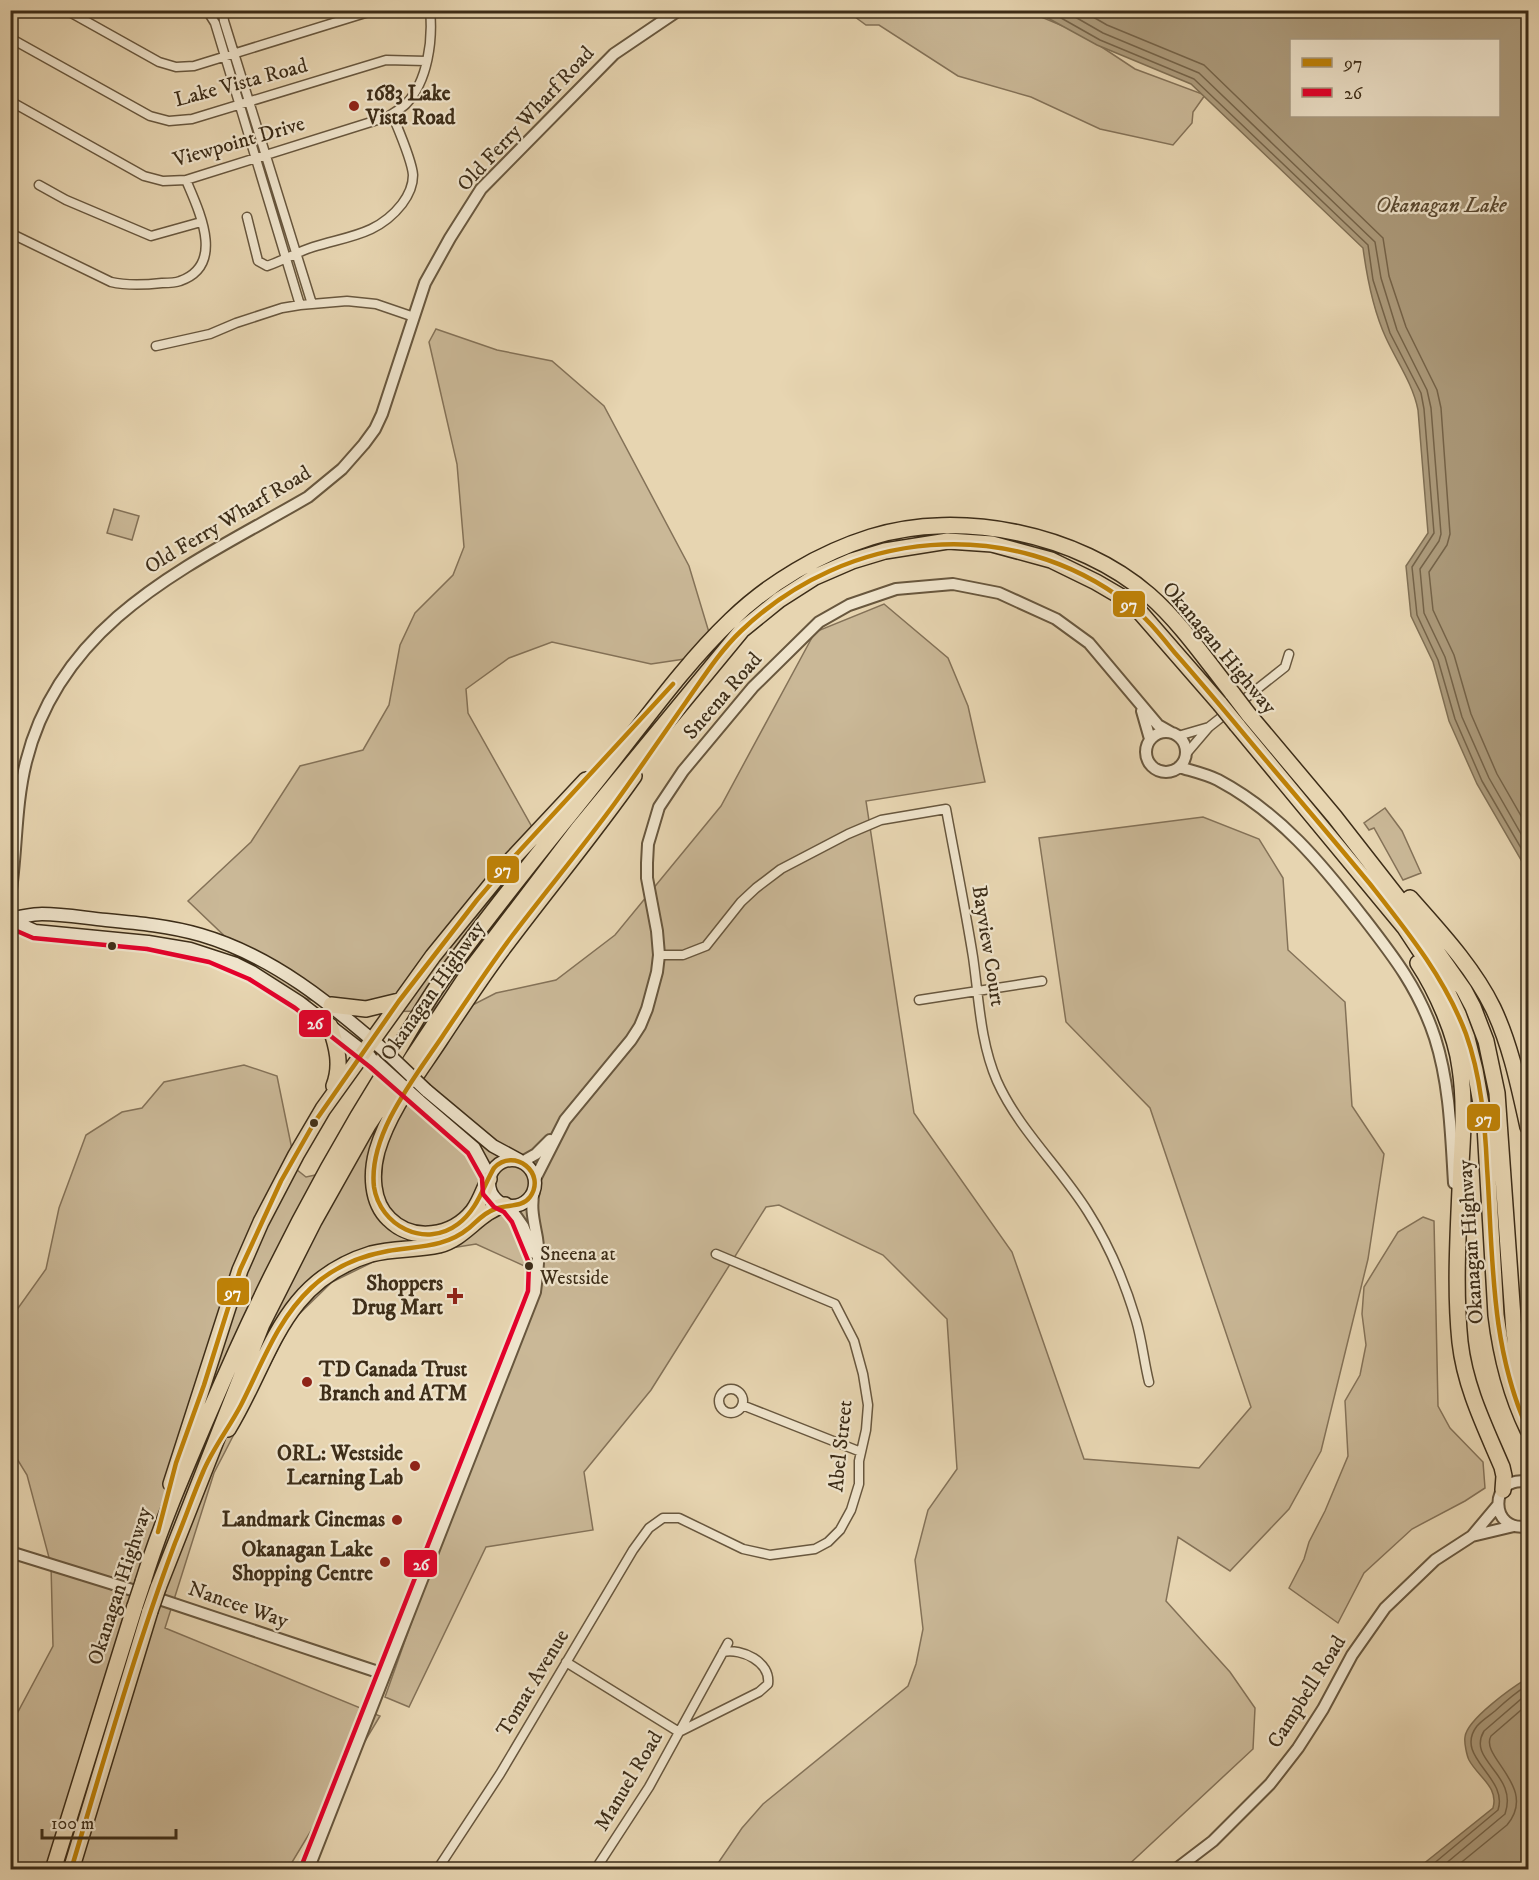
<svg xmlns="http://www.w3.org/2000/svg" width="1539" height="1880" viewBox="0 0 1539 1880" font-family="'IM FELL DW Pica',serif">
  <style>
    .green { fill: #cab897; stroke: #847258; stroke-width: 1.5 }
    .water { fill: #ad9c7d; stroke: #807055; stroke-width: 1.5; fill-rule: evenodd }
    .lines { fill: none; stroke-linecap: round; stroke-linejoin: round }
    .shore { stroke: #75644a; stroke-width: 1.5 }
    .minor-casing { stroke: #68573e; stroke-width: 11 }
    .tertiary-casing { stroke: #68573e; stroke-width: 14 }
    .secondary-casing { stroke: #3d2d18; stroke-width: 15 }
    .motorway-casing { stroke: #3d2d18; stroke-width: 18 }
    .minor { stroke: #efe4cc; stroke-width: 8 }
    .tertiary { stroke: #efe4cc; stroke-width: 10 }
    .secondary { stroke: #efe4cc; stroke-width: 12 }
    .motorway { stroke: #e7d5b1; stroke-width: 15 }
    .secondary-bridge-casing { stroke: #3d2d18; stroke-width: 15; stroke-linecap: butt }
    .motorway-bridge-casing { stroke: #3d2d18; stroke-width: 18; stroke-linecap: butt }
    .secondary-bridge { stroke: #efe4cc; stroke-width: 12 }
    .motorway-bridge { stroke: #e7d5b1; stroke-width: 15 }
    .bus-1-casing { stroke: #efe4cc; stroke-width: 9 }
    .bus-2-casing { stroke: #efe4cc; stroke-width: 9 }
    .bus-1 { stroke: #bf8207; stroke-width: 4.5 }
    .bus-2 { stroke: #e4002b; stroke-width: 4.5 }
    .poi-dot { fill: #8f2418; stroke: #efe4cc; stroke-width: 2 }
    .bus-dot { fill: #3d2d18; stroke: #efe4cc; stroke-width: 2 }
    .labels { text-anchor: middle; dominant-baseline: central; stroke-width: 4.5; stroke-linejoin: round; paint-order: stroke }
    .bus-label { font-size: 20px; fill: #3d2d18; stroke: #efe4cc; text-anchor: start }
    .street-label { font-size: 21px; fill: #3d2d18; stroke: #efe4cc }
    .poi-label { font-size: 21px; font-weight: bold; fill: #3d2d18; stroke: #efe4cc; text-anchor: end }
    .water-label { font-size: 22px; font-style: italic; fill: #594931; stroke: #efe4cc }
    .line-badge { stroke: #efe4cc; stroke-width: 2 }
    .badge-label { font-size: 16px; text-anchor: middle; font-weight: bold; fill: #fff }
  </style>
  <rect width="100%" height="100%" fill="#e7d5b1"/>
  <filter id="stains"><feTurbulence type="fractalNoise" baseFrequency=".00333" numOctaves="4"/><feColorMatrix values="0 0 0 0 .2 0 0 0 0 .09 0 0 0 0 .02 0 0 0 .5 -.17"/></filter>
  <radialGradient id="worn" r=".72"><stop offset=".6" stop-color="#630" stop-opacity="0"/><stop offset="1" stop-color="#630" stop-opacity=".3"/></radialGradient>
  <!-- green -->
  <path class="green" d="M847,11H1027L1082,34L1135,69L1205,95L1193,112L1192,123L1173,145L1100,129L1031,97L958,76L879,25H866Z
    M436,329L497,350L552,361L604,406L689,566L711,639L698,657L651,664L552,642L509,658L466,689L468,713L555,868L432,1011L350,1012L282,991L188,901L251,842L300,766L363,750L389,705L400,645L415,613L453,575L464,547L457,464L429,342Z
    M114,509L139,516L132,540L107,533Z
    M884,604L948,658L968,706L985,782L866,801L914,1113L1012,1252L1084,1459L1199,1468L1251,1407L1150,1108L1066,1022L1039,838L1203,817L1259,839L1283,878L1288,950L1345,1002L1352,1106L1384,1154L1368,1259L1321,1451L1289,1509L1230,1571L1178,1537L1166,1601L1230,1672L1255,1708L1253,1749L1124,1869H714L742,1828L763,1804L908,1686L916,1664L923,1629L915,1560L928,1510L957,1469L947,1319L883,1255L779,1205L766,1207L651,1390L584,1472L593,1530L486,1547L409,1707L385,1697L529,1292L531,1269L476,1244L377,1260L332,1282L293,1320L214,1473L165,1628L380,1716L288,1869L11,1870V1725L53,1646L51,1565L27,1475L11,1449V1318L46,1269L59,1208L86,1135L122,1112L142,1108L164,1082L244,1065L277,1076L296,1169L306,1177L320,1174L449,1017L496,993L556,980L615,935L721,806L815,632Z
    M1385,808L1402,831L1421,873L1403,880L1374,828L1369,830L1364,823Z
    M1423,1217L1434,1221L1438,1406L1450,1428L1483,1462L1485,1488L1465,1501L1412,1529L1364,1573L1338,1623L1289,1588L1304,1559L1309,1542L1325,1511L1348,1456L1345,1401L1360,1375L1366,1345L1362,1314L1364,1287L1398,1232Z"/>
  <!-- water -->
  <path class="water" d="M1035,11H1528V872L1477,784L1449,721L1433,662L1411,616L1406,566L1428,533L1418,410C1413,384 1397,362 1386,338C1373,310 1367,278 1363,248L1191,84L1097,45ZM1498,40V116H1292V40Z
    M1528,1678V1869H1417L1493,1808C1499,1787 1478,1777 1469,1760C1467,1756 1464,1743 1465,1737C1467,1719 1513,1687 1528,1678Z"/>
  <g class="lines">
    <!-- shore -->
    <path class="shore" d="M1047,10L1100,40L1194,79L1368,245L1373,280L1390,333L1421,393L1424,409L1434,533L1412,567L1417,615L1438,660L1455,719L1482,781L1528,860
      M1063,10L1103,33L1199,73L1375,242L1381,278L1397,330L1427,390L1431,408L1441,534L1439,541L1420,569L1424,613L1445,657L1462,717L1489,778L1528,846
      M1081,10L1107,25L1204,65L1383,238L1389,276L1406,327L1437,390L1441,408L1450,534L1447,545L1429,572L1433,610L1454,655L1471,714L1497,774L1528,828
      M1426,1870L1498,1810C1509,1777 1453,1757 1477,1726C1482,1720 1489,1716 1495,1711C1506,1701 1516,1692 1528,1685
      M1438,1870L1505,1814C1519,1774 1466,1761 1484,1731L1528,1693
      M1452,1870L1507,1825C1539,1787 1479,1757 1491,1736L1528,1704"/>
    <!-- minor casing -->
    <g class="minor-casing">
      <path id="minor" d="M66,10L159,62L176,67L194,66L375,10
        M223,12L224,21L312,304
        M210,15L215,23L300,305
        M10,38L150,116L169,121L192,119L386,60L426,61
        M10,101L144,176L163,181L186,180L387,117C393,113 401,109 406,104C428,81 433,40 430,10
        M39,185L66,200L151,236L201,222
        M247,217L258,261L267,266C282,261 297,252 313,247C348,236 378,235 402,204C408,196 413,185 413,175C412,160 398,129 392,114
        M10,233L111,282C128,286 144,285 162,283C168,283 175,283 180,281C226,265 199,211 186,180
        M156,346L210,334L236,323L282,308L300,305L347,301L376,304L414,317
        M1178,736L1209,727
        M1186,754L1209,727L1285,667L1289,654
        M659,955H683L706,946L741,902L756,888L781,869L848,834L881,820L946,809C955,858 965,907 973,957C979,998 980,1042 997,1081C1019,1130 1060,1167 1088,1212C1109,1245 1125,1283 1136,1320C1142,1340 1144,1362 1149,1382
        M919,1000L1042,981
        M719 1401a12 12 0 1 1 24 0a12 12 0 1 1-24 0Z
        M742,1405L861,1452
        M566,1662L679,1732
        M679,1732L759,1692L768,1684C771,1662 742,1648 723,1652
        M437,1870L500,1774L633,1550L649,1528L663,1518H679L743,1549L770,1555L815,1549L828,1542L840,1530L851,1510L859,1484V1461L866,1430L868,1405L863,1374L854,1341L835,1304L716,1254
        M595,1870L649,1787L728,1643"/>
    </g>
    <!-- tertiary casing -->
    <g class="tertiary-casing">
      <path id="tertiary" d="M1142,711L1150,739
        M1146 752a20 20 0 1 1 40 0a20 20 0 1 1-40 0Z
        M1179,767C1192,771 1206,774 1218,780C1280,813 1321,863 1363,917C1394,957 1419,989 1435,1038C1450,1085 1451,1135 1454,1183
        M10,897C17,852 15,806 26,762C62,618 193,564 308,497L342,469L364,444L375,429L382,414L425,283L450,238L481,189L614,54L679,10
        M522,1162L536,1154L550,1140
        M535,1179L565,1120L631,1040L640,1026L647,1009L657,972L659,955L657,931L647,878V863L648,844L659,807L683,771L753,687L819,622L849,605L896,589L953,584L999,593L1056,619L1089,643L1158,725L1172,733
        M509,1206L523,1226L534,1253
        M1528,1482C1488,1474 1489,1534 1528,1526
        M1472,1536L1514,1526
        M10,1552L126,1588L384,1674
        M308,1870L535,1292C537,1275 540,1255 537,1238C534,1221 530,1208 534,1190
        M1175,1870L1213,1841L1270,1784L1298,1748L1323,1709L1352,1655L1385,1608L1435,1560L1472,1536L1498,1505"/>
    </g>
    <!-- secondary casing -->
    <g class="secondary-casing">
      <path id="secondary" d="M10,918C21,917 32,914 42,914C64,914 85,918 106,920C138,923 170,926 201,935C273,956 331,1004 386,1052
        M10,920L35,931L148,942L190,949L236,964L252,972L299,1002L370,1057
        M426,1090L493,1146L519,1160
        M418,1100L474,1148L489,1176
        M489 1183a23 23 0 1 1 46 0a23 23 0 1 1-46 0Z"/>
    </g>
    <!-- motorway casing -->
    <g class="motorway-casing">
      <path id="motorway" d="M1249,715L1334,816L1409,912L1464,990L1473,1007L1486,1041L1497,1093L1514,1332L1518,1359L1528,1392
        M1237,725L1405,928L1448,993L1458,1014L1467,1038L1475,1070L1485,1126L1496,1315C1501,1356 1510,1393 1528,1430
        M1410,898C1439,931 1473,967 1493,1008C1511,1046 1519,1087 1528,1127
        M1418,963C1436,990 1456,1035 1460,1068C1465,1100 1463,1132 1461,1164C1459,1223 1454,1284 1460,1342C1465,1387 1485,1427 1502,1467L1504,1476L1503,1490
        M331,1005L366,1009L399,1001
        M330,1026C337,1047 342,1065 334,1086
        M489,1179C484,1189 480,1202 473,1211C452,1237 413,1243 389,1219C371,1202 371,1173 377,1151C389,1110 417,1075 440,1040C462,1007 483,974 507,943C549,887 594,833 634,776
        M228,1429C271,1359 280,1282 371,1254C394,1248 417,1250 439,1245C466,1238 479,1211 505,1205
        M171,1484L240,1270L261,1222L296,1155L323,1109L433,956L512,859L586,780
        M143,1582C161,1524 185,1469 209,1413C260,1293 319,1177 388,1067C406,1037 423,1006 443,978C493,908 549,841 603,773C644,722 683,666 731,620C769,583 820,553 871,537C960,509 1079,534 1149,595C1181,623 1206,660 1233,694
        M158,1588L262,1324L314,1221L368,1125L472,968L578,829L742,630L779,600L815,577L852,561L885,551L948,541L992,544L1051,560L1096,582L1120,596L1139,611L1220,704
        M53,1870L135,1606
        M71,1870L150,1611"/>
    </g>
    <!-- minor -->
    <use href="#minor" class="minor"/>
    <!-- tertiary -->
    <use href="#tertiary" class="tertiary"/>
    <!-- secondary -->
    <use href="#secondary" class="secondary"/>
    <!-- motorway -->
    <use href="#motorway" class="motorway"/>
    <!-- secondary-bridge casing -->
    <g class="secondary-bridge-casing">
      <path id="secondary-bridge" d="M386,1052L426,1090
        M375,1061L418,1100"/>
    </g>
    <!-- motorway-bridge casing -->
    <g class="motorway-bridge-casing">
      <path id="motorway-bridge" d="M1233,694L1249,715
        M1220,704L1237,725
        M135,1606L143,1582
        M150,1611L158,1588"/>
    </g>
    <!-- secondary-bridge -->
    <use href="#secondary-bridge" class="secondary-bridge"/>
    <!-- motorway-bridge -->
    <use href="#motorway-bridge" class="motorway-bridge"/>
    <!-- bus-1 casing -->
    <g class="bus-1-casing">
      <path id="bus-1" d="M158,1532L176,1463L204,1385L240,1270L281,1181L314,1123L399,1001L477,900L512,859L673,684
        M71,1870C104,1760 135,1650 175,1543C185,1519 193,1495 203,1472C213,1448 229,1428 241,1405C262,1364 277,1320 311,1288C332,1268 360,1256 388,1251C417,1246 445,1248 469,1228C477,1221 485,1212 495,1209C507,1204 522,1208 530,1197C547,1173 514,1147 494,1168C483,1187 477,1210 458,1224C425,1249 380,1226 374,1187C368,1135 415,1077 442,1037C465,1003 488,968 512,936C546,891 582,848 615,803C639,770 662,736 686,702C703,678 719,652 741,631C847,529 1011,513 1129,604C1147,618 1161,636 1175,653C1207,689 1238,727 1269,764C1303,804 1337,844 1370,884C1407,931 1445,978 1466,1034C1481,1076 1485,1123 1487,1167C1493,1256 1490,1347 1528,1430"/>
    </g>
    <!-- bus-2 casing -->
    <g class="bus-2-casing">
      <path id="bus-2" d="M10,928L33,938L147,949L209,962L249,979L295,1008L370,1067L468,1153L482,1178L483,1194L494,1207L504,1212L512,1222L529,1263L528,1291L523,1304L301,1867"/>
    </g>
    <!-- bus-1 -->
    <use href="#bus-1" class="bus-1"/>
    <!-- bus-2 -->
    <use href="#bus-2" class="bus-2"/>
  </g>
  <!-- markers -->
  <g class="poi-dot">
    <circle cx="354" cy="106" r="6"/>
    <path d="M452 1287h6v6h6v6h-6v6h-6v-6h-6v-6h6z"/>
    <circle cx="307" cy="1382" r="6"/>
    <circle cx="415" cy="1466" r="6"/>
    <circle cx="397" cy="1520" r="6"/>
    <circle cx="385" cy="1562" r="6"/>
  </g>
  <g class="bus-dot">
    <circle cx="112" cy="946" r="5"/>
    <circle cx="314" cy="1123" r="5"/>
    <circle cx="529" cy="1266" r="5"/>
  </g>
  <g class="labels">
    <!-- bus labels -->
    <g class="bus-label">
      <text x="540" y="1254">Sneena at<tspan x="540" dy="24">Westside</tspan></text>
    </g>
    <!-- street labels -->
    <g class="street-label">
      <text transform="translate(241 83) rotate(-15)">Lake Vista Road</text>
      <text transform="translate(526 119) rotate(-47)">Old Ferry Wharf Road</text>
      <text transform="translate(239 142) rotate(-16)">Viewpoint Drive</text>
      <text transform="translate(228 520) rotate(-31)">Old Ferry Wharf Road</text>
      <text transform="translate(1219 648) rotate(50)">Okanagan Highway</text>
      <text transform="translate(723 696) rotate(-49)">Sneena Road</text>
      <text transform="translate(988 946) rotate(81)">Bayview Court</text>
      <text transform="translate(433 991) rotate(-55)">Okanagan Highway</text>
      <text transform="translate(1471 1242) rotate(-94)">Okanagan Highway</text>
      <text transform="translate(841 1446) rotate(-84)">Abel Street</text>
      <text transform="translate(120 1586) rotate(-72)">Okanagan Highway</text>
      <text transform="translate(238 1605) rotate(19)">Nancee Way</text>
      <text transform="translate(533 1683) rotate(-59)">Tomat Avenue</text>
      <text transform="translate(1307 1692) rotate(-58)">Campbell Road</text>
      <text transform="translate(629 1781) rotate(-59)">Manuel Road</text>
    </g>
    <!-- poi labels -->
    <g class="poi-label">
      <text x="366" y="94" text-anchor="start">1683 Lake<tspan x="366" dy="24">Vista Road</tspan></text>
      <text x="443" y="1284">Shoppers<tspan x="443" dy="24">Drug Mart</tspan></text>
      <text x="319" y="1370" text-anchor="start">TD Canada Trust<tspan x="319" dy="24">Branch and ATM</tspan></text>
      <text x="403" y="1454">ORL: Westside<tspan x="403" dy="24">Learning Lab</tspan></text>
      <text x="385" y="1520">Landmark Cinemas</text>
      <text x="373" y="1550">Okanagan Lake<tspan x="373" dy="24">Shopping Centre</tspan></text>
    </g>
    <!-- water labels -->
    <g class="water-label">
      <text x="1441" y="205">Okanagan Lake</text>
    </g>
  </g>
  <g class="line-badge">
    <rect x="1112" y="590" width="34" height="28" rx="6" fill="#bf8207"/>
    <rect x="486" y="855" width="34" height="29" rx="6" fill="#bf8207"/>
    <rect x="298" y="1009" width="34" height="29" rx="6" fill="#e4002b"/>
    <rect x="1466" y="1103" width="35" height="29" rx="6" fill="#bf8207"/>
    <rect x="216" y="1277" width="34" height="29" rx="6" fill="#bf8207"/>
    <rect x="403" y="1549" width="35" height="29" rx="6" fill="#e4002b"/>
  </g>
  <g class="badge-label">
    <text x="1129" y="610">97</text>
    <text x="503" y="875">97</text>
    <text x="315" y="1029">26</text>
    <text x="1484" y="1124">97</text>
    <text x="233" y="1298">97</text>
    <text x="421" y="1570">26</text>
  </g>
  <!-- margin -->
  <rect width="1539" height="1880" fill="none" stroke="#e7d5b1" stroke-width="36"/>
  <rect x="12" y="12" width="1515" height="1856" fill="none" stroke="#3d2d18" stroke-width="3"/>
  <rect x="18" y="18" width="1503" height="1844" fill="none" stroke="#3d2d18" stroke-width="1.5"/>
  <!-- legend -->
  <rect x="1290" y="39" width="210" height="78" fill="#efe4cc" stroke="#a89b84" stroke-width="1.5"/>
  <rect x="1302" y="58" width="30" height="9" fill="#bf8207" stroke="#a89b84" stroke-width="1.5"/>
  <text x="1344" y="69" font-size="18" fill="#3d2d18">97</text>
  <rect x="1302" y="88" width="30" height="9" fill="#e4002b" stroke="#a89b84" stroke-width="1.5"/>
  <text x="1344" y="99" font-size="18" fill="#3d2d18">26</text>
  <!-- scale -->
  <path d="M42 1829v9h134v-9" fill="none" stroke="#3d2d18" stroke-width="3"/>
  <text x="51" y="1829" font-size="18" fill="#3d2d18" stroke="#efe4cc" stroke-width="4.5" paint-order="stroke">100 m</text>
  <rect width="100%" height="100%" filter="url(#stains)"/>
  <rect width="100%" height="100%" fill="url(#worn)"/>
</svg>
